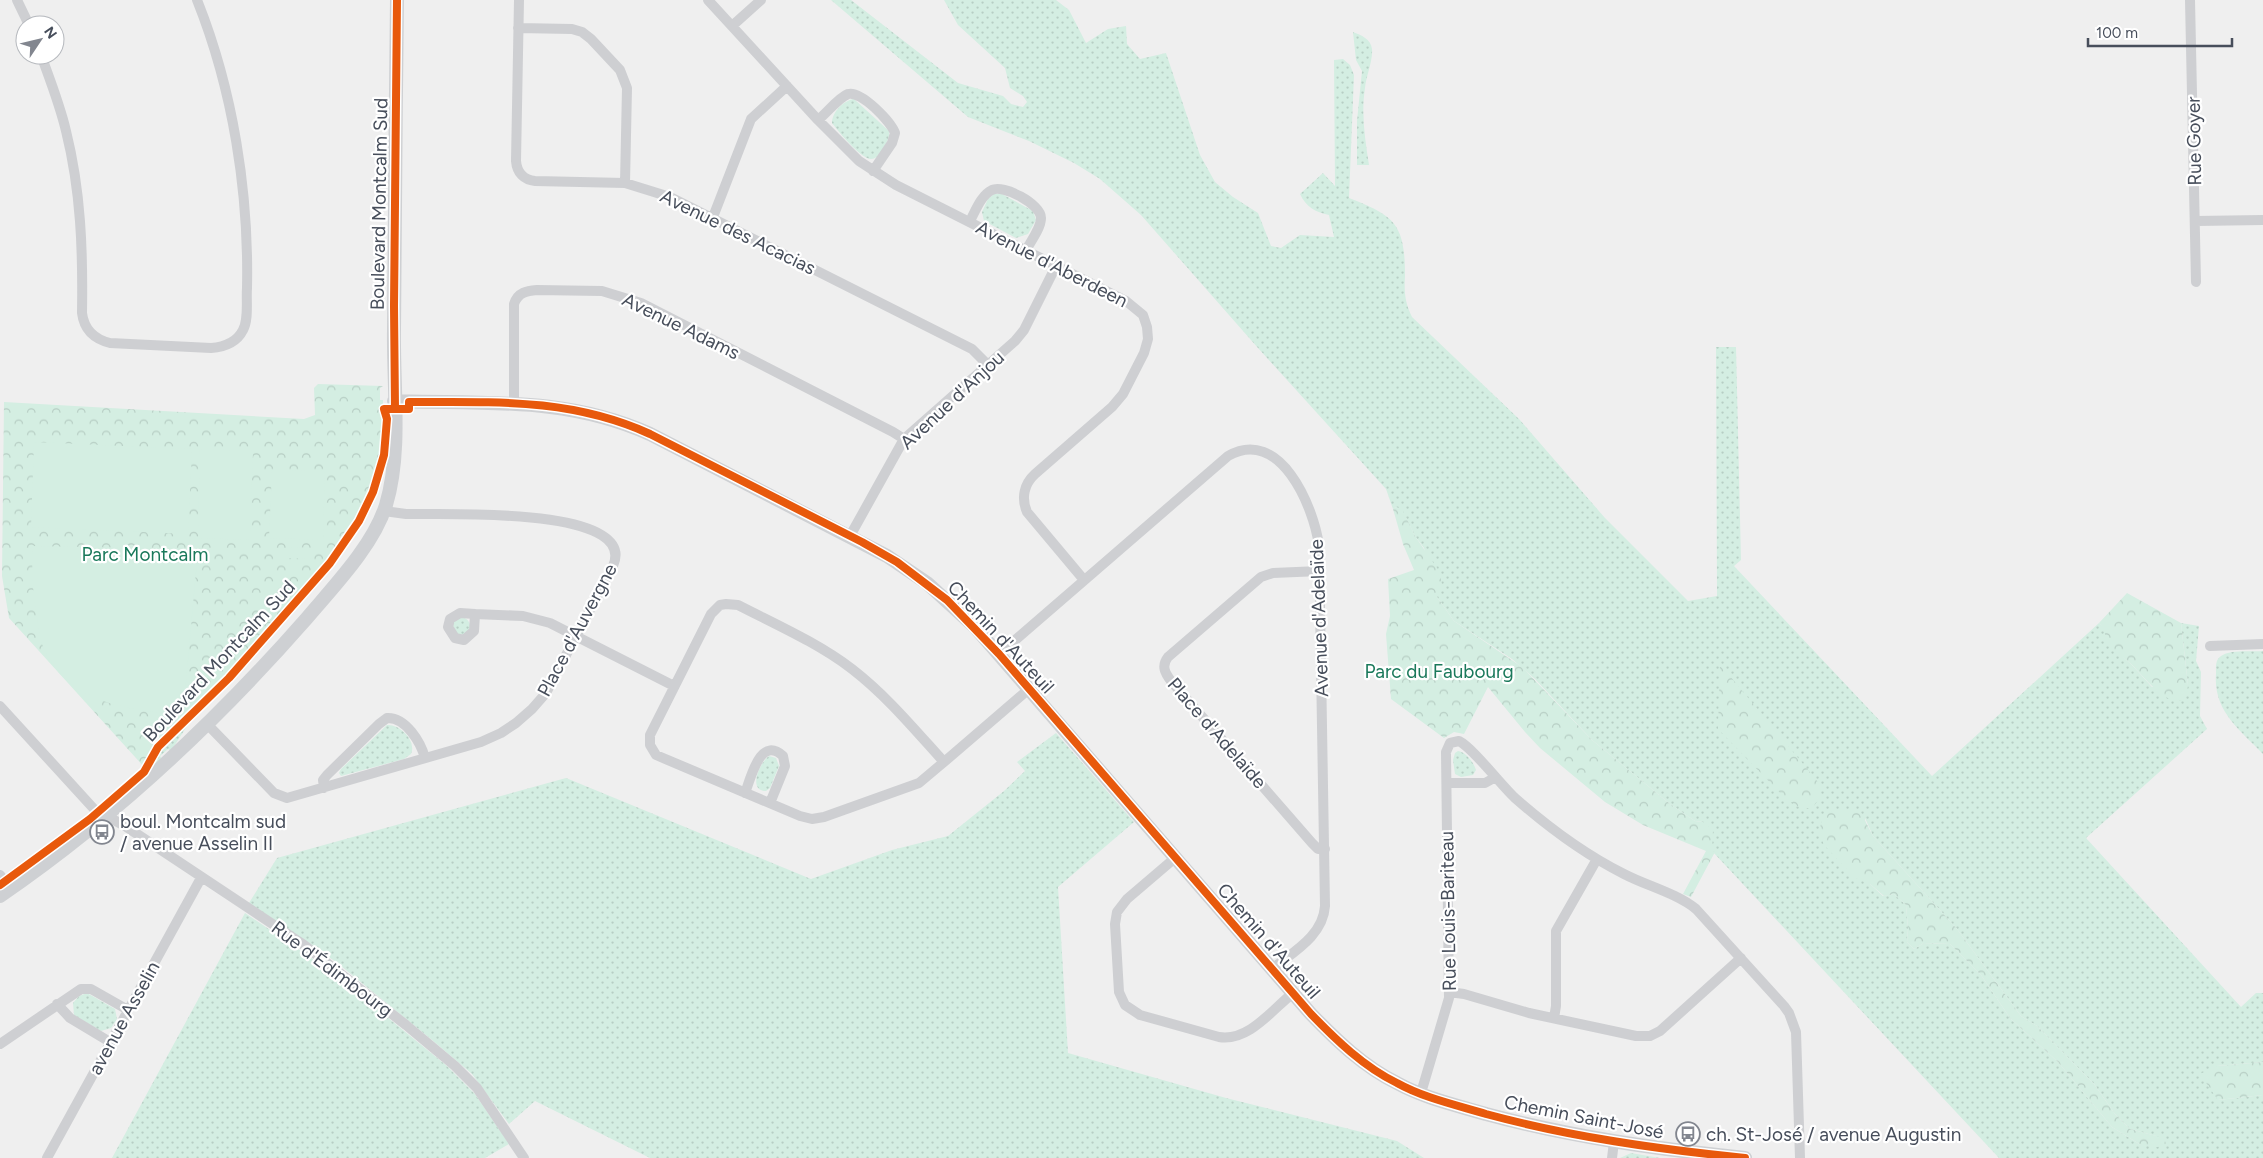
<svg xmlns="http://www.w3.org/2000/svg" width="2263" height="1158" viewBox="0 0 2263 1158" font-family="Figtree,sans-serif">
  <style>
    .grass { fill: url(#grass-dots); fill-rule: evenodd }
    .forest { fill: url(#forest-crowns) }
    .pitch { fill: #d4eee2 }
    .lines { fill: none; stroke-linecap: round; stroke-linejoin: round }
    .street { stroke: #cecfd2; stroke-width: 10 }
    .secondary { stroke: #ced0d3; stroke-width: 14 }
    .cycleway-casing { stroke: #fff; stroke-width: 11 }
    .cycleway { stroke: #e8590c; stroke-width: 8 }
    .labels { text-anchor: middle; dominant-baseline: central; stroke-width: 4.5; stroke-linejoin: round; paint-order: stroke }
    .street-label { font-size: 19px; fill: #474e5b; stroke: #fff }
    .park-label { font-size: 19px; fill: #1a795b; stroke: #fff }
    .poi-label { font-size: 19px; fill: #474e5b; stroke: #fff; text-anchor: start }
  </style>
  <defs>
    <pattern id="grass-dots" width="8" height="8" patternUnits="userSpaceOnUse" patternTransform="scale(1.25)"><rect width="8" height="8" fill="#d4eee2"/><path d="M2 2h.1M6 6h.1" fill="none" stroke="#b7cec4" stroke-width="1.8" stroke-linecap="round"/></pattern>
    <pattern id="forest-crowns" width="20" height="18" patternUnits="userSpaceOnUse" patternTransform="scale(1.25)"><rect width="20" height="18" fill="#d4eee2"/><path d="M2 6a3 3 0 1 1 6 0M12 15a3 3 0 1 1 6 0" fill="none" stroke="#b7cec4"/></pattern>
  </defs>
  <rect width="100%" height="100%" fill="#efefef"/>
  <!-- grass -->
  <path class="grass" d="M831,0H851L958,83L1003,96L1011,104L1023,107L1027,102L1023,96L1010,88L1005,68L958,25L944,0H1056L1069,10L1086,43L1108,29L1126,26L1127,44L1140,59L1166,53L1200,155L1215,182L1233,197L1258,213L1271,246L1281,248L1300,235L1334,237L1329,215C1315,212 1306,207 1300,194L1323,173L1335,186L1334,60L1343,59L1350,65L1354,75L1349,198C1396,216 1405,225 1405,276C1404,292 1405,303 1412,317L1519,419L1605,518L1688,601L1717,596L1716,347H1736L1741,560L1734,566L1932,776L2099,623L2105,628L2108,643L2133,666L2152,687L2188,685L2181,623L2199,626L2196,661L2201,672L2200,716L2207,729L2086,838L2241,1007L2256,993H2263V1062L2217,1066L2218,1100L2263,1095V1158H1999L1712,851L1703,822L1695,821L1670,804L1592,740L1535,679L1512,659L1454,621L1437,597L1424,548L1415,536L1406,518L1396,507L1393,509L1386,489L1258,348L1141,215L1100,179L1074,163L1029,141L968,117ZM1865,818L1873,836L1957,929L2021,1016L2037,1026L2094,1084L2115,1114L2130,1129L2156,1136L2141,1145L2112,1127L2058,1062L2010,1018L1981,975L1950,944L1924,943L1914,949L1907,942L1908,928L1906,905L1894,894L1883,896L1870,884Z
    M1353,32C1361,35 1371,39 1372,49C1373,61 1366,76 1365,88C1361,114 1365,139 1369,165H1357V121L1362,71L1356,60Z
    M854,99L889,131C890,138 886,143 883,149C880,153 877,159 871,159C861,159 838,131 832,123C832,112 844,100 854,99Z
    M994,194H1002L1033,211L1036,220L1028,234L1016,238L984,221L982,212L988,199Z
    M452 626a9 9 0 1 1 18 0a9 9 0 1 1-18 0Z
    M2263,651V754C2240,730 2213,711 2216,674C2216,667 2215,660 2221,656C2230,649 2252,652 2263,651Z
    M200,710L202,711L187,726L171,751L168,749L160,756L162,759L150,770L157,751Z
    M387,725C400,724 417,741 411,754L404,759L341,776L339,773L341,769Z
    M1056,733L1134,822L1058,887L1068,1053L1226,1098L1397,1141L1424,1158H650L535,1101L509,1124L472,1074L432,1040L336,962L249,903L277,858L566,778L811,879L892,850L948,836L1004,791L1025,771L1017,762Z
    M1458,751C1466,752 1474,763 1476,770L1473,775L1461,777L1455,774L1453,760L1455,753Z
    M769,756L776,758L779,766L770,788L766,791C747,791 760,762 769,756Z
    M245,913L332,972L447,1066L475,1094L509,1144L485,1158H112Z
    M87,993L115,1009L117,1019L111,1028L101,1031L74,1015L73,1003L79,996Z
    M1631,1153L1660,1158H1620Z"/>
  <!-- forest -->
  <path class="forest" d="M318,384L383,386L380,388V400H383V410L386,419L383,453L371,489L361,513L345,539L318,575L249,652L191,714L158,744L145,768L9,618L2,576L4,402L304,419L315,415L314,388Z
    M1396,507L1402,509L1415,536L1439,571L1442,585L1437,597L1454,621L1522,667L1592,740L1670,804L1695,821L1703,822L1713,830L1712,851L1715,852L1691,897L1683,894L1706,851L1643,825L1605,802L1540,748L1525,732L1488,687L1464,734L1454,732L1444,738L1391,699L1386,634L1390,616L1388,579L1414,570L1403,544L1393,509Z
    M2127,593L2181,623L2188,685L2186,698C2167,710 2144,676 2131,664C2125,658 2113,651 2108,644C2103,636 2108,631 2099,623Z
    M1720,664L1818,782L1821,797L1812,808H1801L1786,799L1718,729Z
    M1837,809L1860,811L1873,836L1957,929L2021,1016L2037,1026L2094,1084L2115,1114L2130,1129L2164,1138L2166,1144L2157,1147L2141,1145L2112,1127L2058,1062L2010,1018L1981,975L1950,944L1924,943L1914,949L1907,942L1908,928L1906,905L1894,894L1884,896L1870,884L1855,878L1824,845L1819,832L1823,815Z
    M2263,1062V1095L2218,1100L2200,1074L2217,1066Z"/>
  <!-- pitch -->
  <path class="pitch" d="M34,442L192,449L188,534L31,527Z
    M200,449L253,451L250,540L198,538Z
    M272,470L325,471L323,540L269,538Z
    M33,546L188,549L197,561L183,715C132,711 67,703 44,649C40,640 39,629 37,619C33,595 31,571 33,546Z
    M288,547L314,548V559L288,558Z"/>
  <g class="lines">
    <!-- street -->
    <path class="street" d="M17,0L29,25
      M519,0L516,161C517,173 524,180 535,181L625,183L670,197L972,349L988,365
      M708,0L818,120L859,161L896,185L1126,301L1143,315L1147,327L1148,339L1144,353L1123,394L1112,407L1035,474C1024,484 1021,498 1027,512L1084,580
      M2190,0L2196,282
      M732,26L761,0
      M518,28L572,29L582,32L591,39L620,70L627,88L625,183
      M41,55C50,80 60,105 66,131C81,191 83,251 82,313C84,329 94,339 110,343L211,348C224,347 237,342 243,330C249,319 246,301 247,288C249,192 233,90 197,0
      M818,120C827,113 838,98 848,94C861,90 891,122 895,133L892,143L873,171
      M713,217L751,119L787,86
      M970,221C975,212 981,195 992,190C1003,184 1041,204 1041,218C1041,228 1031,241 1026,250
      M2196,221L2263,220
      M514,403V304C518,292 527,291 537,290L602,291L641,303L893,432L904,439
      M850,536L904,439L1015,341L1024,330L1056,266
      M1320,571L1273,573L1261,577L1168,657C1161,666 1165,673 1171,681L1312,843L1318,849H1325
      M726,604L738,605C777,625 818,643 852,669C887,696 915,730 944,762L919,783L824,817L812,819L800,816L656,755L650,745V735L711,614L720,605Z
      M460,613L475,614L474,631L464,640L455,638L448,627L450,619Z
      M475,614L523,616L550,623L674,686
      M2210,646L2263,644
      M999,654L1228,456C1280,426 1314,507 1319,546L1325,906C1323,936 1293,952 1272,969
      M0,706L94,809L125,826L304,945L406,1025L455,1066L477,1088L524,1158
      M208,725L274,793L287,798L481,742L501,733L516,723L532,709L546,693L613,566C640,505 437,515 406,514L384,511
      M944,762L1029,689
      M1447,783H1485L1494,778
      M324,788L323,780L327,775L379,724L387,718C406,717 421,743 425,758
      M745,793C751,778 760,735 783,756L785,766L770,803
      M1175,858L1127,899L1117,912L1115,924L1119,992L1125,1005L1140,1015L1219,1037C1248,1042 1272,1010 1293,993
      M0,875L10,889
      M1449,992L1464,994L1529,1013L1636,1036H1650L1660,1031L1741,958
      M57,1004L70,1018L110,1042
      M1554,1018L1556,1006V931L1597,859
      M0,1044L81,989H91L128,1010
      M1421,1093L1449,998L1446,752L1450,743L1459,741C1473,748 1500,784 1515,798C1548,827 1584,854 1624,874C1647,886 1676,893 1696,909L1784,1006L1789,1013L1796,1032L1800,1158
      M47,1158L201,878
      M1612,1158L1614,1142"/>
    <!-- secondary -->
    <path class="secondary" d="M394,401C484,404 566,396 650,434L887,556L927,583L974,626L1311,1014C1336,1040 1364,1067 1397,1083C1424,1098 1456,1105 1486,1114C1571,1137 1657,1149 1745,1158
      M0,896C115,817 215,723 307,618C334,586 373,546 386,505C402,452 393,386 394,330C394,220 396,110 397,0"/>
    <!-- cycleway casing -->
    <g class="cycleway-casing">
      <path id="cycleway" d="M395,409L394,306L397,0
        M0,885L90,819L144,772L158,747L229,678L330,563L359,521L373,492L384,455L387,419L384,409H409V402C494,402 571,398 650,434L862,542L897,562L947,600L999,654L1311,1014C1336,1040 1364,1067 1397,1083C1424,1098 1456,1105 1486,1114C1571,1137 1657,1149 1745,1158"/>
    </g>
    <!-- cycleway -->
    <use href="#cycleway" class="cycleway"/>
  </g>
  <!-- icons -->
  <defs>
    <g id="bus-ring" transform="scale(1.25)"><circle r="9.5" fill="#fff" stroke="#82868f" stroke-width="1.5"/><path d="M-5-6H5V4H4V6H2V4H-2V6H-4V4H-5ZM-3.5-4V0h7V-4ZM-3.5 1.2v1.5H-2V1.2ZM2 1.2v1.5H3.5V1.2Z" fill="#82868f"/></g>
  </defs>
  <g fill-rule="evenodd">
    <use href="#bus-ring" x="102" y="832"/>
    <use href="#bus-ring" x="1688" y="1134"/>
  </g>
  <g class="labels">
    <!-- street labels -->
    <g class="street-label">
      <text transform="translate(2194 141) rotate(-91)">Rue Goyer</text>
      <text transform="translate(379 204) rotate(-89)">Boulevard Montcalm Sud</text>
      <text transform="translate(738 232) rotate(26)">Avenue des Acacias</text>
      <text transform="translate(1052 264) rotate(27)">Avenue d'Aberdeen</text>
      <text transform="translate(681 326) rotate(26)">Avenue Adams</text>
      <text transform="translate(952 400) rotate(-43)">Avenue d'Anjou</text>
      <text transform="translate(1319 618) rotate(-92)">Avenue d'Adelaïde</text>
      <text transform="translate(577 630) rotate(-62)">Place d'Auvergne</text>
      <text transform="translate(1001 637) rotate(47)">Chemin d'Auteuil</text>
      <text transform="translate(219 661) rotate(-47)">Boulevard Montcalm Sud</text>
      <text transform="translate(1217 733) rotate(49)">Place d'Adelaïde</text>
      <text transform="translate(1448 911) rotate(-91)">Rue Louis-Bariteau</text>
      <text transform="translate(1269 941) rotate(49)">Chemin d'Auteuil</text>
      <text transform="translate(332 969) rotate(37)">Rue d'Édimbourg</text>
      <text transform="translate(124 1018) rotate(-61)">avenue Asselin</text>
      <text transform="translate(1584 1117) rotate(11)">Chemin Saint-José</text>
    </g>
    <!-- park labels -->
    <g class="park-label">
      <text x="145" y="554">Parc Montcalm</text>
      <text x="1439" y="671">Parc du Faubourg</text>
    </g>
    <!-- poi labels -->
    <g class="poi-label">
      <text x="120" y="821">boul. Montcalm sud<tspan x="120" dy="22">/ avenue Asselin II</tspan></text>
      <text x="1706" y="1134">ch. St-José / avenue Augustin</text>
    </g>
  </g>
  <!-- north arrow -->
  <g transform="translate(40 40) rotate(55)"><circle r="24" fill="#ffffff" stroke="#b5b8bd"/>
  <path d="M0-4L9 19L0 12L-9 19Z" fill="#82868f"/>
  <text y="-8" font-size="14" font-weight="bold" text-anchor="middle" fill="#474e5b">N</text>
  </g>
  <!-- scale -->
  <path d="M2088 38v8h144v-8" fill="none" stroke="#474e5b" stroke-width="2.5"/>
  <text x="2096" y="38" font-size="15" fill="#474e5b" stroke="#ffffff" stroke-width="4" paint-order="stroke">100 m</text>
</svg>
